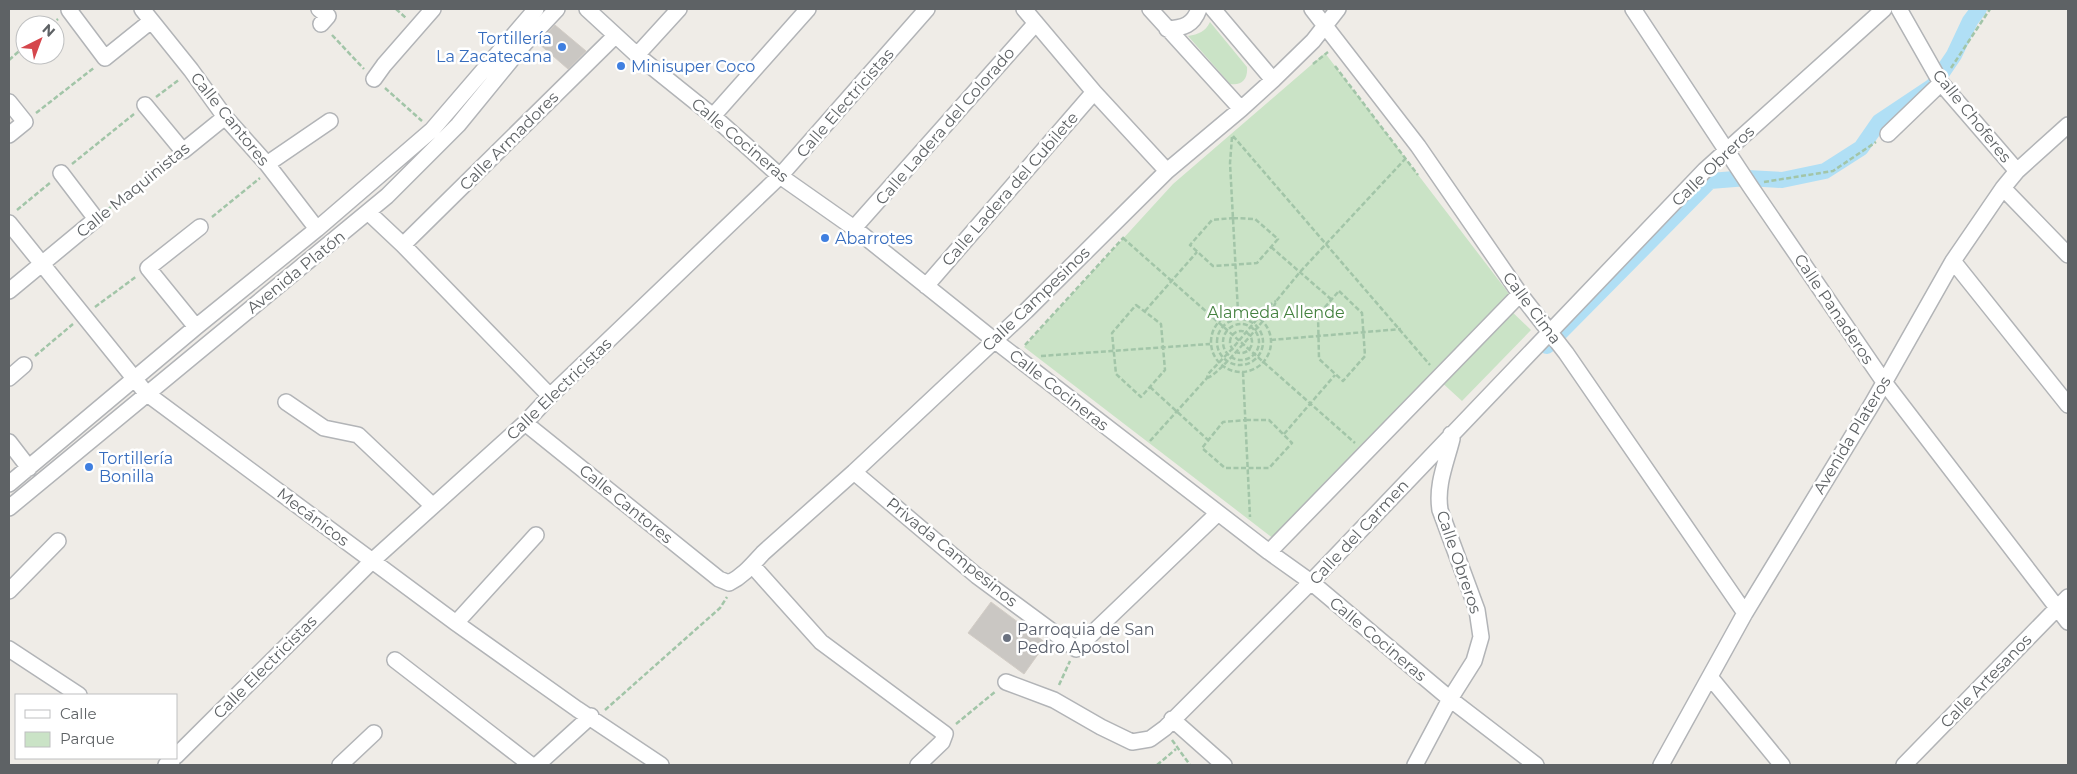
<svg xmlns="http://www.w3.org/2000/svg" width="2077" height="774" viewBox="0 0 2077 774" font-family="Montserrat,sans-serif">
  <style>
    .green { fill: #cae3c6 }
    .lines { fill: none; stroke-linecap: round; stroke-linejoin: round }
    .canal { stroke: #b0dff5; stroke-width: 16 }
    .building { fill: #cac7c3; stroke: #d3cdc6 }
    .minor-casing { stroke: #b2b4b7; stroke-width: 18 }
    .path { stroke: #a2c5a8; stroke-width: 2.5; stroke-dasharray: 5 2.5; stroke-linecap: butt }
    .minor { stroke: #fff; stroke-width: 15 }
    .shop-dot { fill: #3f7fe0; stroke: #fff; stroke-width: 2 }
    .worship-dot { fill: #6b7280; stroke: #fff; stroke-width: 2 }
    .labels { text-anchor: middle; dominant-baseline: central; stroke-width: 5; stroke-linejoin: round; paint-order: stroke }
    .shop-label { font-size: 16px; fill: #366cbe; stroke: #fff; text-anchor: start }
    .street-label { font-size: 16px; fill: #5e6265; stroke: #fff }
    .park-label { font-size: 16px; fill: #458240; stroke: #fff }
    .worship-label { font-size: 16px; fill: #5b616d; stroke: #fff; text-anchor: start }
  </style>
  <rect width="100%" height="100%" fill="#efece7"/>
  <!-- green -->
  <path class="green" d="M1210,22L1247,67C1248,79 1242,86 1230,84L1188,36C1199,34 1205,32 1210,22Z
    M1325,53L1513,299L1507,307L1531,330L1462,401L1438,379L1278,542L1024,347L1173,184Z"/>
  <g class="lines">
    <!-- canal -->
    <path class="canal" d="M1547,346L1710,181L1747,178L1782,180L1825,171L1861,148L1879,122L1933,86L1954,55L1970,21L1979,9"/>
  </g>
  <!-- building -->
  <path class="building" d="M555,25L586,51L568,69L538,43Z
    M991,602L1046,643L1024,674L968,633Z"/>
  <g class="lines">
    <!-- minor casing -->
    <g class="minor-casing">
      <path id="minor" d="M142,9L191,70L225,117L267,164L317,229
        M319,9L328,16L321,24
        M587,9L637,55L713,116L780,176L854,228L994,340L1269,552L1311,582L1450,699L1536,765
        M1024,9L1094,92L1167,171
        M1150,9L1241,109
        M1213,9L1273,80
        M1312,9L1418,146L1520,294L1566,353L1745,613
        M1633,9L1750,186L1884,382L2068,622
        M1899,9L1941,83L2017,171
        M69,10L105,58L151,21
        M1167,29C1184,28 1193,25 1199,9
        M637,55L679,9
        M374,79L384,65L433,9
        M9,102L25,122L9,135
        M145,105L183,151L225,117
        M713,116L808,9
        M1888,134L1941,83
        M267,164L330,121
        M2003,188L2068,255
        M369,213L403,245L550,396
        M9,223L146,393L456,623L577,709L661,765
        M854,228L1036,23
        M403,245L615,36
        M1953,261L2068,405
        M926,286L1094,92
        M9,291L96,219L61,173
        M196,327L148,268L200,227
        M9,378L24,365
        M286,402L324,428L358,435L433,506
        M525,423L719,579L729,583C743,576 752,565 763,553L854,472L1026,311L1167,171L1241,109L1273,80L1313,41L1338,9
        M9,442L29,468
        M854,472L977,576L1076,649L1218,513
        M9,484L196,327L317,229L432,130L536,9
        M9,508L387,196L458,125L525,43L557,9
        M1269,552L1520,294
        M752,565L821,642L945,734L942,742L918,765
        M9,591L58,541
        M456,623L536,535
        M9,649L79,695
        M395,660L531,765
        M1710,677L1782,765
        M1006,682L1054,700L1101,727L1132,742L1150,739L1165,728L1311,582L1705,170L1884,9
        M1172,719L1224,765
        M176,756L372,561L525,423L550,396L780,176L927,9
        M166,765L174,758
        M340,765L374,733
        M537,765L591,716
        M1415,765L1450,699L1474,661L1481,637L1477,610L1440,510C1436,485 1446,463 1452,439L1451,434
        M1661,765L1745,613L1872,404L1953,261L2003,188L2017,171L2068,125
        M1904,765L2068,597"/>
    </g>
    <!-- path -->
    <path class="path" d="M396,9L406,18
      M51,25L58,19
      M332,35L364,69
      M9,60L25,46
      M1313,64L1328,52
      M1335,66L1418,175
      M1951,68L1990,9
      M385,88L422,121
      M156,97L180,79
      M36,113L95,67
      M1233,136L1430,365
      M1232,137L1230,163L1238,312
      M72,164L134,114
      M1764,182L1833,171L1876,142
      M17,210L51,182
      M107,210L172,159
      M212,217L260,178
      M1233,218L1255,219L1278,239L1257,263L1213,266L1190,245L1212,220Z
      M1123,238L1355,443
      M1271,247L1332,300
      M1339,291L1362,313L1365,356L1343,381L1319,359L1318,315Z
      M1136,305L1161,324L1165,370L1141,397L1116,374L1112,333Z
      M95,307L137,276
      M1145,311L1197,252
      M1211 342a30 30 0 1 1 60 0a30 30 0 1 1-60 0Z
      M1217 342a23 23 0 1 1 46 0a23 23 0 1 1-46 0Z
      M1223 342a18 18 0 1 1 36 0a18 18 0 1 1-36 0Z
      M1230 342a11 11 0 1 1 22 0a11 11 0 1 1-22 0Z
      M1271,340L1401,329
      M1025,345L1124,237
      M35,356L73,324
      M1041,356L1210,344
      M1243,372L1250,517
      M1207,378C1218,376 1262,322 1272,310L1277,300L1300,272L1406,158
      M1150,387L1208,440
      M1246,420H1269L1292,443L1269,468H1225L1202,448L1223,422Z
      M1284,434L1335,375
      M1150,441L1207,378L1208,374L1232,349L1268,306L1276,301
      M1059,685L1070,661
      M605,710L720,608L727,597
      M956,724L996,691
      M1172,740L1190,765
      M1157,765L1176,749"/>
    <!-- minor -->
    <use href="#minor" class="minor"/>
  </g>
  <!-- markers -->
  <g class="shop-dot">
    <circle cx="562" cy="47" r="5"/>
    <circle cx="621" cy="66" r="5"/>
    <circle cx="825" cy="238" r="5"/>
    <circle cx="89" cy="467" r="5"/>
  </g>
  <circle class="worship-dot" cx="1007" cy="638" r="5"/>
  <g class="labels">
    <!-- shop labels -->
    <g class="shop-label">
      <text x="552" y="38" text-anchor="end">Tortillería<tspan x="552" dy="18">La Zacatecana</tspan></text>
      <text x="631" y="66">Minisuper Coco</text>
      <text x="835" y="238">Abarrotes</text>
      <text x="99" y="458">Tortillería<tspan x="99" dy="18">Bonilla</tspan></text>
    </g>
    <!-- street labels -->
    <g class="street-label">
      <text transform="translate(845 103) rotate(-49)">Calle Electricistas</text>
      <text transform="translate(1972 116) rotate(51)">Calle Choferes</text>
      <text transform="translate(230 119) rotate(51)">Calle Cantores</text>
      <text transform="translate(945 126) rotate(-49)">Calle Ladera del Colorado</text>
      <text transform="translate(740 140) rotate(40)">Calle Cocineras</text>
      <text transform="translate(509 141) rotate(-45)">Calle Armadores</text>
      <text transform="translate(1713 166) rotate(-44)">Calle Obreros</text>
      <text transform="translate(1010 189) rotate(-49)">Calle Ladera del Cubilete</text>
      <text transform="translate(133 190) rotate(-39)">Calle Maquinistas</text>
      <text transform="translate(296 272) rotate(-39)">Avenida Platón</text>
      <text transform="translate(1036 299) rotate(-44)">Calle Campesinos</text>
      <text transform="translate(1532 308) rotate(53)">Calle Cima</text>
      <text transform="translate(1834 309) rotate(56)">Calle Panaderos</text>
      <text transform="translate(559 389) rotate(-44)">Calle Electricistas</text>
      <text transform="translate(1059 390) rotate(38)">Calle Cocineras</text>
      <text transform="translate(1852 435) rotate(-59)">Avenida Plateros</text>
      <text transform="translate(626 504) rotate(39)">Calle Cantores</text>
      <text transform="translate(313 517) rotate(37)">Mecánicos</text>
      <text transform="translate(1359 532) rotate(-47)">Calle del Carmen</text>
      <text transform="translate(952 552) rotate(39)">Privada Campesinos</text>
      <text transform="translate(1459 562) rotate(71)">Calle Obreros</text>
      <text transform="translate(1378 639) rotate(40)">Calle Cocineras</text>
      <text transform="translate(265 667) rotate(-45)">Calle Electricistas</text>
      <text transform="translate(1986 681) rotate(-46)">Calle Artesanos</text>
    </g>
    <!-- park labels -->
    <g class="park-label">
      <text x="1276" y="312">Alameda Allende</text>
    </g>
    <!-- worship labels -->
    <g class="worship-label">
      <text x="1017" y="629">Parroquia de San<tspan x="1017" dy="18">Pedro Apostol</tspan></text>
    </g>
  </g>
  <!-- border -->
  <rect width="2077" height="774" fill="none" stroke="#5e6265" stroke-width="20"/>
  <!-- legend -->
  <rect x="15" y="694" width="162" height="65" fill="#ffffff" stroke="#bfc0c1"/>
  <rect x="25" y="710" width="25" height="8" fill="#ffffff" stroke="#bfc0c1"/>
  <text x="60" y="719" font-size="15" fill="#5e6265">Calle</text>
  <rect x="25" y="732" width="25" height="15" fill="#cae3c6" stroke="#bfc0c1"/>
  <text x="60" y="744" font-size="15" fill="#5e6265">Parque</text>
  <!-- north arrow -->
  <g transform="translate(40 40) rotate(42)"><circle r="24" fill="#ffffff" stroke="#bfc0c1"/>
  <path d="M0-4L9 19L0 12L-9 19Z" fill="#d5464c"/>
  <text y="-8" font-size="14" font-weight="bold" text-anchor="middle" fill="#5e6265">N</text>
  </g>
</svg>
